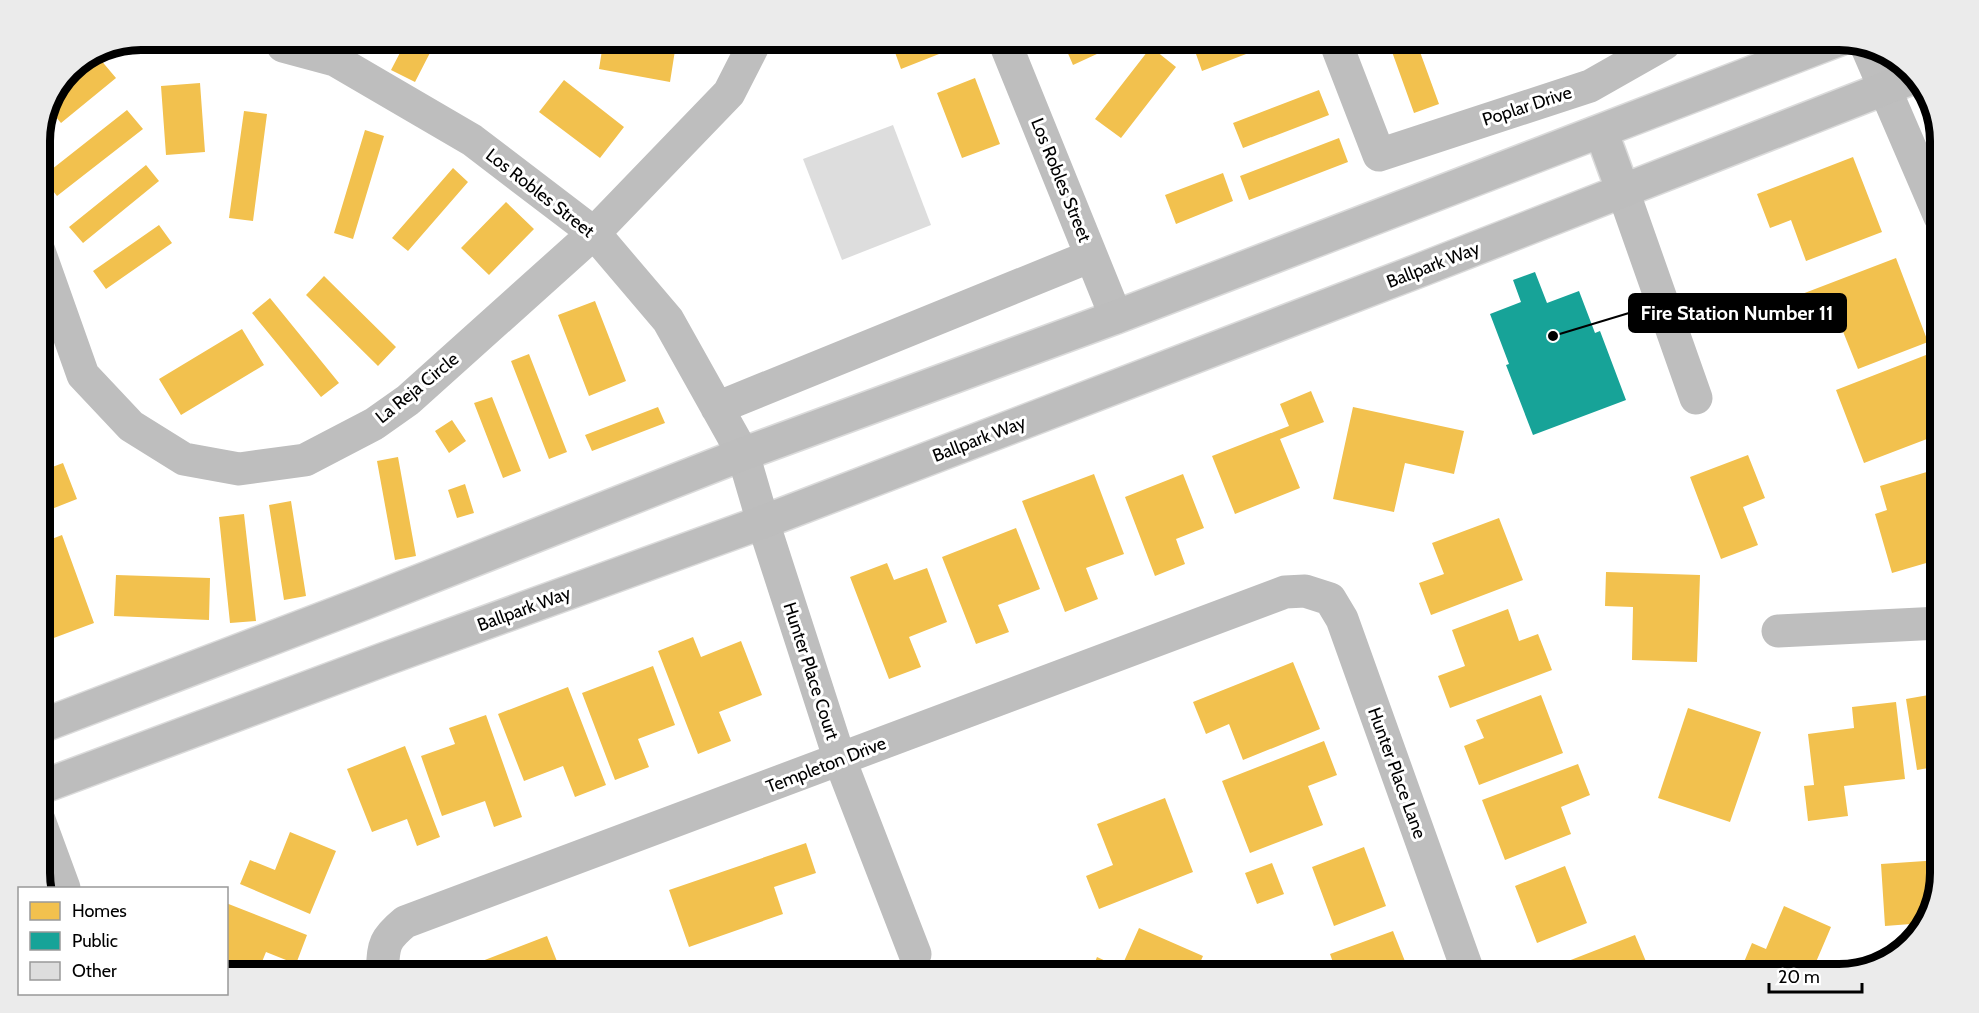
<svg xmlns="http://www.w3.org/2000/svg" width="1979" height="1013" viewBox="0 0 1979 1013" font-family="Cabin,sans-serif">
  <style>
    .homes { fill: #f2c14e }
    .public { fill: #17a398 }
    .building { fill: #ddd }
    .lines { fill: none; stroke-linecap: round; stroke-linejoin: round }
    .major-casing { stroke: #dbdbdb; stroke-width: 36 }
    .minor { stroke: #bebebe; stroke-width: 33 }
    .major { stroke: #bdbdbd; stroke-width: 33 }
    .labels { text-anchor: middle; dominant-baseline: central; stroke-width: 6; stroke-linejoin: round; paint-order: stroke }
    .street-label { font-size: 18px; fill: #000; stroke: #fff }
    .rim { fill: none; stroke: #000; stroke-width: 8 }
    .leader { fill: none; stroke: #000; stroke-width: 2 }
    .callout-dot { fill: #000; stroke: #fff; stroke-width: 2 }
    .callout { fill: #000; stroke: #000; stroke-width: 2 }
    .callout-label { font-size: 20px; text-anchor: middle; font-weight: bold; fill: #fff }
  </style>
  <rect width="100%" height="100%" fill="#fff"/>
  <!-- homes -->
  <path class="homes" d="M1280,41L1202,71L1196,54L1227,42Z
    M1412,41H1416L1439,104L1414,113L1391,49Z
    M1063,42H1123L1073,65Z
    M895,43H967L901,69L892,44Z
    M603,44H676L670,82L599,69Z
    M399,45H434L415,82L391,70L403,47Z
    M1151,47L1176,67L1121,138L1095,119Z
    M94,52L116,78L61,123L50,110L69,69Z
    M975,78L1000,144L962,158L937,93Z
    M564,80L624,127L600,158L539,112Z
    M200,83L205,152L166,155L161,86Z
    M1319,90L1329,115L1243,148L1233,123Z
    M127,110L143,129L57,196L42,177Z
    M244,111L267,114L253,221L229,218Z
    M365,130L384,136L353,239L334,233Z
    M1339,138L1348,162L1249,200L1240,176Z
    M1853,157L1882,232L1806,261L1791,220L1770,228L1757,194Z
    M146,165L159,181L83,243L69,227Z
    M453,168L468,182L408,251L392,238Z
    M1223,173L1233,201L1176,224L1165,195Z
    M506,202L534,229L489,275L461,248Z
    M159,225L172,243L106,289L93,271Z
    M1896,258L1928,342L1858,369L1840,324L1817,333L1802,294Z
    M324,276L396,347L378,366L306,295Z
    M270,298L339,383L321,397L252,313Z
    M595,301L626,381L589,396L558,315Z
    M242,329L264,365L181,415L159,379Z
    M529,354L567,452L549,459L511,361Z
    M1926,355L1940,391V434L1864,463L1836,390Z
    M1311,391L1324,422L1280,439L1300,488L1235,514L1212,456L1289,426L1280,404Z
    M492,397L521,471L503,478L474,403Z
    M658,407L665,423L592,451L585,435Z
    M1353,407L1464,431L1454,474L1405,463L1394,512L1333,499Z
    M452,420L466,441L449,453L435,431Z
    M1748,455L1765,498L1743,507L1758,545L1721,559L1690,477Z
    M398,457L416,556L395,560L377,461Z
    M63,463L77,499L39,514V472Z
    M1940,468V559L1892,573L1875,514L1887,510L1880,486Z
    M1094,474L1124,554L1086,568L1098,599L1065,612L1022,501Z
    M1183,474L1204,528L1176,539L1185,564L1155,576L1125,497Z
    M465,484L474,513L457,518L448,490Z
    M291,501L306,596L284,600L269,505Z
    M244,514L256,621L230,623L219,517Z
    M1499,518L1523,580L1431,615L1419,583L1444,574L1432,543Z
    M1016,528L1040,589L998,605L1009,632L976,644L942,557Z
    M62,535L94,623L51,639L39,609V544Z
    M887,563L894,580L927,568L947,622L909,637L921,667L889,679L850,577Z
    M1606,572L1700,575L1697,662L1632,660L1633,607L1605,606Z
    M116,575L210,578L209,620L114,616Z
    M1508,609L1519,641L1538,634L1552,670L1450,708L1438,676L1465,666L1452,630Z
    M693,637L701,657L741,641L762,695L719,712L731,741L698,754L658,651Z
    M1293,662L1320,729L1243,760L1229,724L1206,734L1193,702Z
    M653,666L675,725L638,739L649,767L615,780L582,693Z
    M568,687L606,785L575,797L563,766L524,781L498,714Z
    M1940,693V766L1917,770L1906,699Z
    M1541,695L1563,753L1479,785L1464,746L1484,738L1476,720Z
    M1896,702L1905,779L1844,786L1848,816L1808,821L1804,786L1814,785L1808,734L1854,728L1852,707Z
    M1688,708L1761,732L1730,822L1658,798Z
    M486,715L522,817L494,827L485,801L442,816L421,756L455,744L449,728Z
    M1324,741L1337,775L1308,786L1323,825L1250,853L1222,781Z
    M405,746L440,837L417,846L407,819L372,832L347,769Z
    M1578,764L1590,795L1561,807L1571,834L1505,860L1482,800Z
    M1165,798L1193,872L1099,909L1086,876L1113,865L1097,824Z
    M290,832L336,851L310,914L240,884L250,860L275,870Z
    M806,843L816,873L774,887L783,914L689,947L669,890Z
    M1364,847L1386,906L1334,926L1312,867Z
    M1940,860V872L1930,917L1924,923L1885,926L1881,864Z
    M1272,863L1284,894L1257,904L1245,873Z
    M1565,866L1587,923L1537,943L1515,886Z
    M226,903L307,935L296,964L266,952L257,974H226Z
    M1784,906L1831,927L1813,969L1824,974H1739L1752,943L1766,949Z
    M1139,928L1203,956L1195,974H1090L1097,957L1121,968Z
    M1393,931L1410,974H1337L1330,954Z
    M1635,935L1647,964L1620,974H1547L1545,970Z
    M547,936L562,974H481L477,963Z"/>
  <!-- public -->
  <path class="public" d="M1535,272L1547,303L1579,291L1595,333L1600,331L1626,400L1533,435L1506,365L1509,364L1490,314L1521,302L1513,280Z"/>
  <!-- building -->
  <path class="building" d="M893,125L931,225L842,260L803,159Z"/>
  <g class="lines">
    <!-- major casing -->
    <g class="major-casing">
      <path id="major" d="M1601,131L1623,191
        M39,727L364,603L743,454L1116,317L1840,39
        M39,788L385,659L763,522L1423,269L1914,77"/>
    </g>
    <!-- minor -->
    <path class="minor" d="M1335,41L1379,155L1590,86L1664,44L1667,40
      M1005,43L1116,317
      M1866,45L1940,217
      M283,46L335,60L472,140L594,233L668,320L743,454L763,522L840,760L915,954
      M1623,191L1696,398
      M39,251L83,375L131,426L184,459L239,469L305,460L374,424L408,400L594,233L729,93L754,44
      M717,408L1091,256
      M1778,631L1940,623
      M39,820L64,888
      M382,974C384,946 382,941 405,922L1285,592L1305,591L1330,599L1342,619L1469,974"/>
    <!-- major -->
    <use href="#major" class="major"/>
  </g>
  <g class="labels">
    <!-- street labels -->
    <g class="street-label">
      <text transform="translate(1527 106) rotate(-18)">Poplar Drive</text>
      <text transform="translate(1061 180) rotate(68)">Los Robles Street</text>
      <text transform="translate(540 193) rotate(38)">Los Robles Street</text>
      <text transform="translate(1433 265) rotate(-21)">Ballpark Way</text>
      <text transform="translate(417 388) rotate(-39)">La Reja Circle</text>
      <text transform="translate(979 439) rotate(-21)">Ballpark Way</text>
      <text transform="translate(524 609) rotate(-20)">Ballpark Way</text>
      <text transform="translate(811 671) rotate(72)">Hunter Place Court</text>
      <text transform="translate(826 765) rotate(-21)">Templeton Drive</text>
      <text transform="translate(1397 773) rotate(70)">Hunter Place Lane</text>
    </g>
  </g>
  <!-- crop -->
  <path d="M0 0H1979V1013H0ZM141 50H1839A91 91 0 0 1 1930 141V873A91 91 0 0 1 1839 964H141A91 91 0 0 1 50 873V141A91 91 0 0 1 141 50Z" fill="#ebebeb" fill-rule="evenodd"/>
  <path class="rim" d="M141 50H1839A91 91 0 0 1 1930 141V873A91 91 0 0 1 1839 964H141A91 91 0 0 1 50 873V141A91 91 0 0 1 141 50Z"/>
  <!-- callouts -->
  <path class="leader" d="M1553 336L1629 313"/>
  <circle class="callout-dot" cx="1553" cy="336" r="6"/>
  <rect class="callout" x="1629" y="294" width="217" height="38" rx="6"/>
  <g class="callout-label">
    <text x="1737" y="320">Fire Station Number 11</text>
  </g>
  <!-- legend -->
  <rect x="18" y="887" width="210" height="108" fill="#ffffff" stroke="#999999" stroke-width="1.5"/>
  <rect x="30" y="902" width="30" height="18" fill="#f2c14e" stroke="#999999" stroke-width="1.5"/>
  <text x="72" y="917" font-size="18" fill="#000000">Homes</text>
  <rect x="30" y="932" width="30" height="18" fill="#17a398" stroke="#999999" stroke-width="1.5"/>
  <text x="72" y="947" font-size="18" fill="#000000">Public</text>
  <rect x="30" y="962" width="30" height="18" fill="#dddddd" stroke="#999999" stroke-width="1.5"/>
  <text x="72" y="977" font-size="18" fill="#000000">Other</text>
  <!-- scale -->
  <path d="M1769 983v9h93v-9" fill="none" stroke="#000000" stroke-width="3"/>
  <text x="1778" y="983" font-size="18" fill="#000000" stroke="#ffffff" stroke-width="4.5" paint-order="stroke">20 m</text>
</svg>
